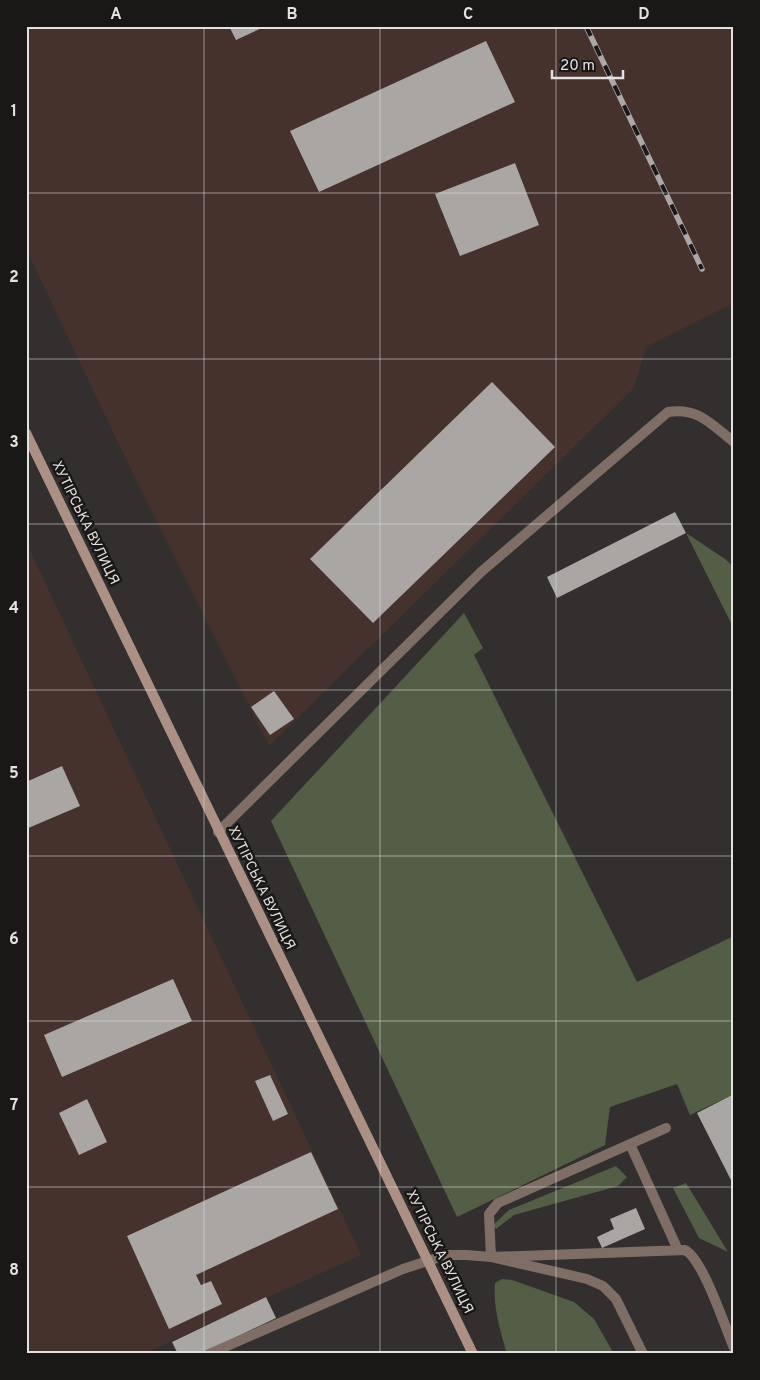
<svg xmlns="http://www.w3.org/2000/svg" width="760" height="1380" viewBox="0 0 760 1380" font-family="Overpass,sans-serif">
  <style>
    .industrial { fill: #46322d }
    .green { fill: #545e46 }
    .building { fill: #a9a6a4 }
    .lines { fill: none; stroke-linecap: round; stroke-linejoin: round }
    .lane { stroke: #7f6e66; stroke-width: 10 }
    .secondary { stroke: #ab9083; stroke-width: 10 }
    .rail-casing { stroke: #aba8a7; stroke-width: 5.5 }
    .rail { stroke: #191817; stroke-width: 4; stroke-dasharray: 11; stroke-linecap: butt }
    .grid { fill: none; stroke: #e4e2e1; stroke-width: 1; stroke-opacity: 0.55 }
    .labels { text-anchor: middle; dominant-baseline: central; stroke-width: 5; stroke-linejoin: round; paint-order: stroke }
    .street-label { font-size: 14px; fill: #e4e2e1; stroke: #191817 }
    .neatline { fill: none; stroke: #e4e2e1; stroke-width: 2 }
    .grid-label { font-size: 16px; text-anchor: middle; font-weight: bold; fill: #e4e2e1 }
  </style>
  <rect width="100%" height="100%" fill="#322f2e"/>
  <!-- industrial -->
  <path class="industrial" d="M26,26H734V303L646,347L634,388L269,746L132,472L26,249Z
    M26,542L361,1255L143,1354H26Z"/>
  <!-- green -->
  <path class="green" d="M686,533L725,559L734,567V629Z
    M464,613L483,648L474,655L637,982L734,936V1094L690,1115L677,1084L610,1107L605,1145L457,1217L271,821Z
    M616,1166L627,1177L618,1186L514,1215L496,1229L493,1225L509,1210Z
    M686,1183L728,1252L699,1238L673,1188Z
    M502,1279L512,1280L574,1302L594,1319L614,1354H507C500,1330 493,1307 495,1283Z"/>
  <!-- building -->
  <path class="building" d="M229,26H266L236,40Z
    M486,41L515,102L319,192L290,131Z
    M515,163L539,225L460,256L435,194Z
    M492,382L555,447L373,623L310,559Z
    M675,512L686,533L557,598L547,577Z
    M274,691L294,719L270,735L251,707Z
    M62,766L80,806L26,829V782Z
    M173,979L192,1021L62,1077L44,1035Z
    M270,1075L288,1114L273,1121L255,1081Z
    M734,1094V1186L697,1113Z
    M87,1099L107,1142L79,1155L59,1113Z
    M311,1152L338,1209L196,1275L201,1285L211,1281L222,1304L169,1329L127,1236Z
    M636,1208L645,1229L602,1248L597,1237L614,1229L610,1219Z
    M266,1297L276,1318L201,1354H178L172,1342Z"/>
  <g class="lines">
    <!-- lane -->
    <path class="lane" d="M218,832L481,572L668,412C698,407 711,424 734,442
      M666,1128L498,1203L489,1214L491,1257L685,1250C703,1259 725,1327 734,1348
      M630,1144L678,1250
      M209,1354L403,1269L446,1255H466L491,1257L587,1279L603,1286L616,1299L643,1354"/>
    <!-- secondary -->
    <path class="secondary" d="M26,433L473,1354"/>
    <!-- rail casing -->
    <g class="rail-casing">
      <path id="rail" d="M586,26L702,269"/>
    </g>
    <!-- rail -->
    <use href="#rail" class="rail"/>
  </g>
  <!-- grid -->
  <path class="grid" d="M204,26V1354M380,26V1354M556,26V1354M26,193H734M26,359H734M26,524H734M26,690H734M26,856H734M26,1021H734M26,1187H734"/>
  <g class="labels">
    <!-- street labels -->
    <g class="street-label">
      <text transform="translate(85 523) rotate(64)">ХУТІРСЬКА ВУЛИЦЯ</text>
      <text transform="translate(261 888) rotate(64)">ХУТІРСЬКА ВУЛИЦЯ</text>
      <text transform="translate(439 1252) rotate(64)">ХУТІРСЬКА ВУЛИЦЯ</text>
    </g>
  </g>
  <!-- border -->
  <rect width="760" height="1380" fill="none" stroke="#191817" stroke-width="55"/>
  <!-- scale -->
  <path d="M552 70v8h71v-8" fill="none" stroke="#e4e2e1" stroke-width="2.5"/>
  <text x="560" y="70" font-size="15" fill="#e4e2e1" stroke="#191817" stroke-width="4" paint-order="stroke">20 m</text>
  <rect x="28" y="28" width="704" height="1324" class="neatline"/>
  <g class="grid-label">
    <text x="116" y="19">A</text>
    <text x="292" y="19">B</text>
    <text x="468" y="19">C</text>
    <text x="644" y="19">D</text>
    <text x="14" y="116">1</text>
    <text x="14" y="282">2</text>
    <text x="14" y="447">3</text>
    <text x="14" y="613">4</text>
    <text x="14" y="778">5</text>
    <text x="14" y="944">6</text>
    <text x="14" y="1110">7</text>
    <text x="14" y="1275">8</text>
  </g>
</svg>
